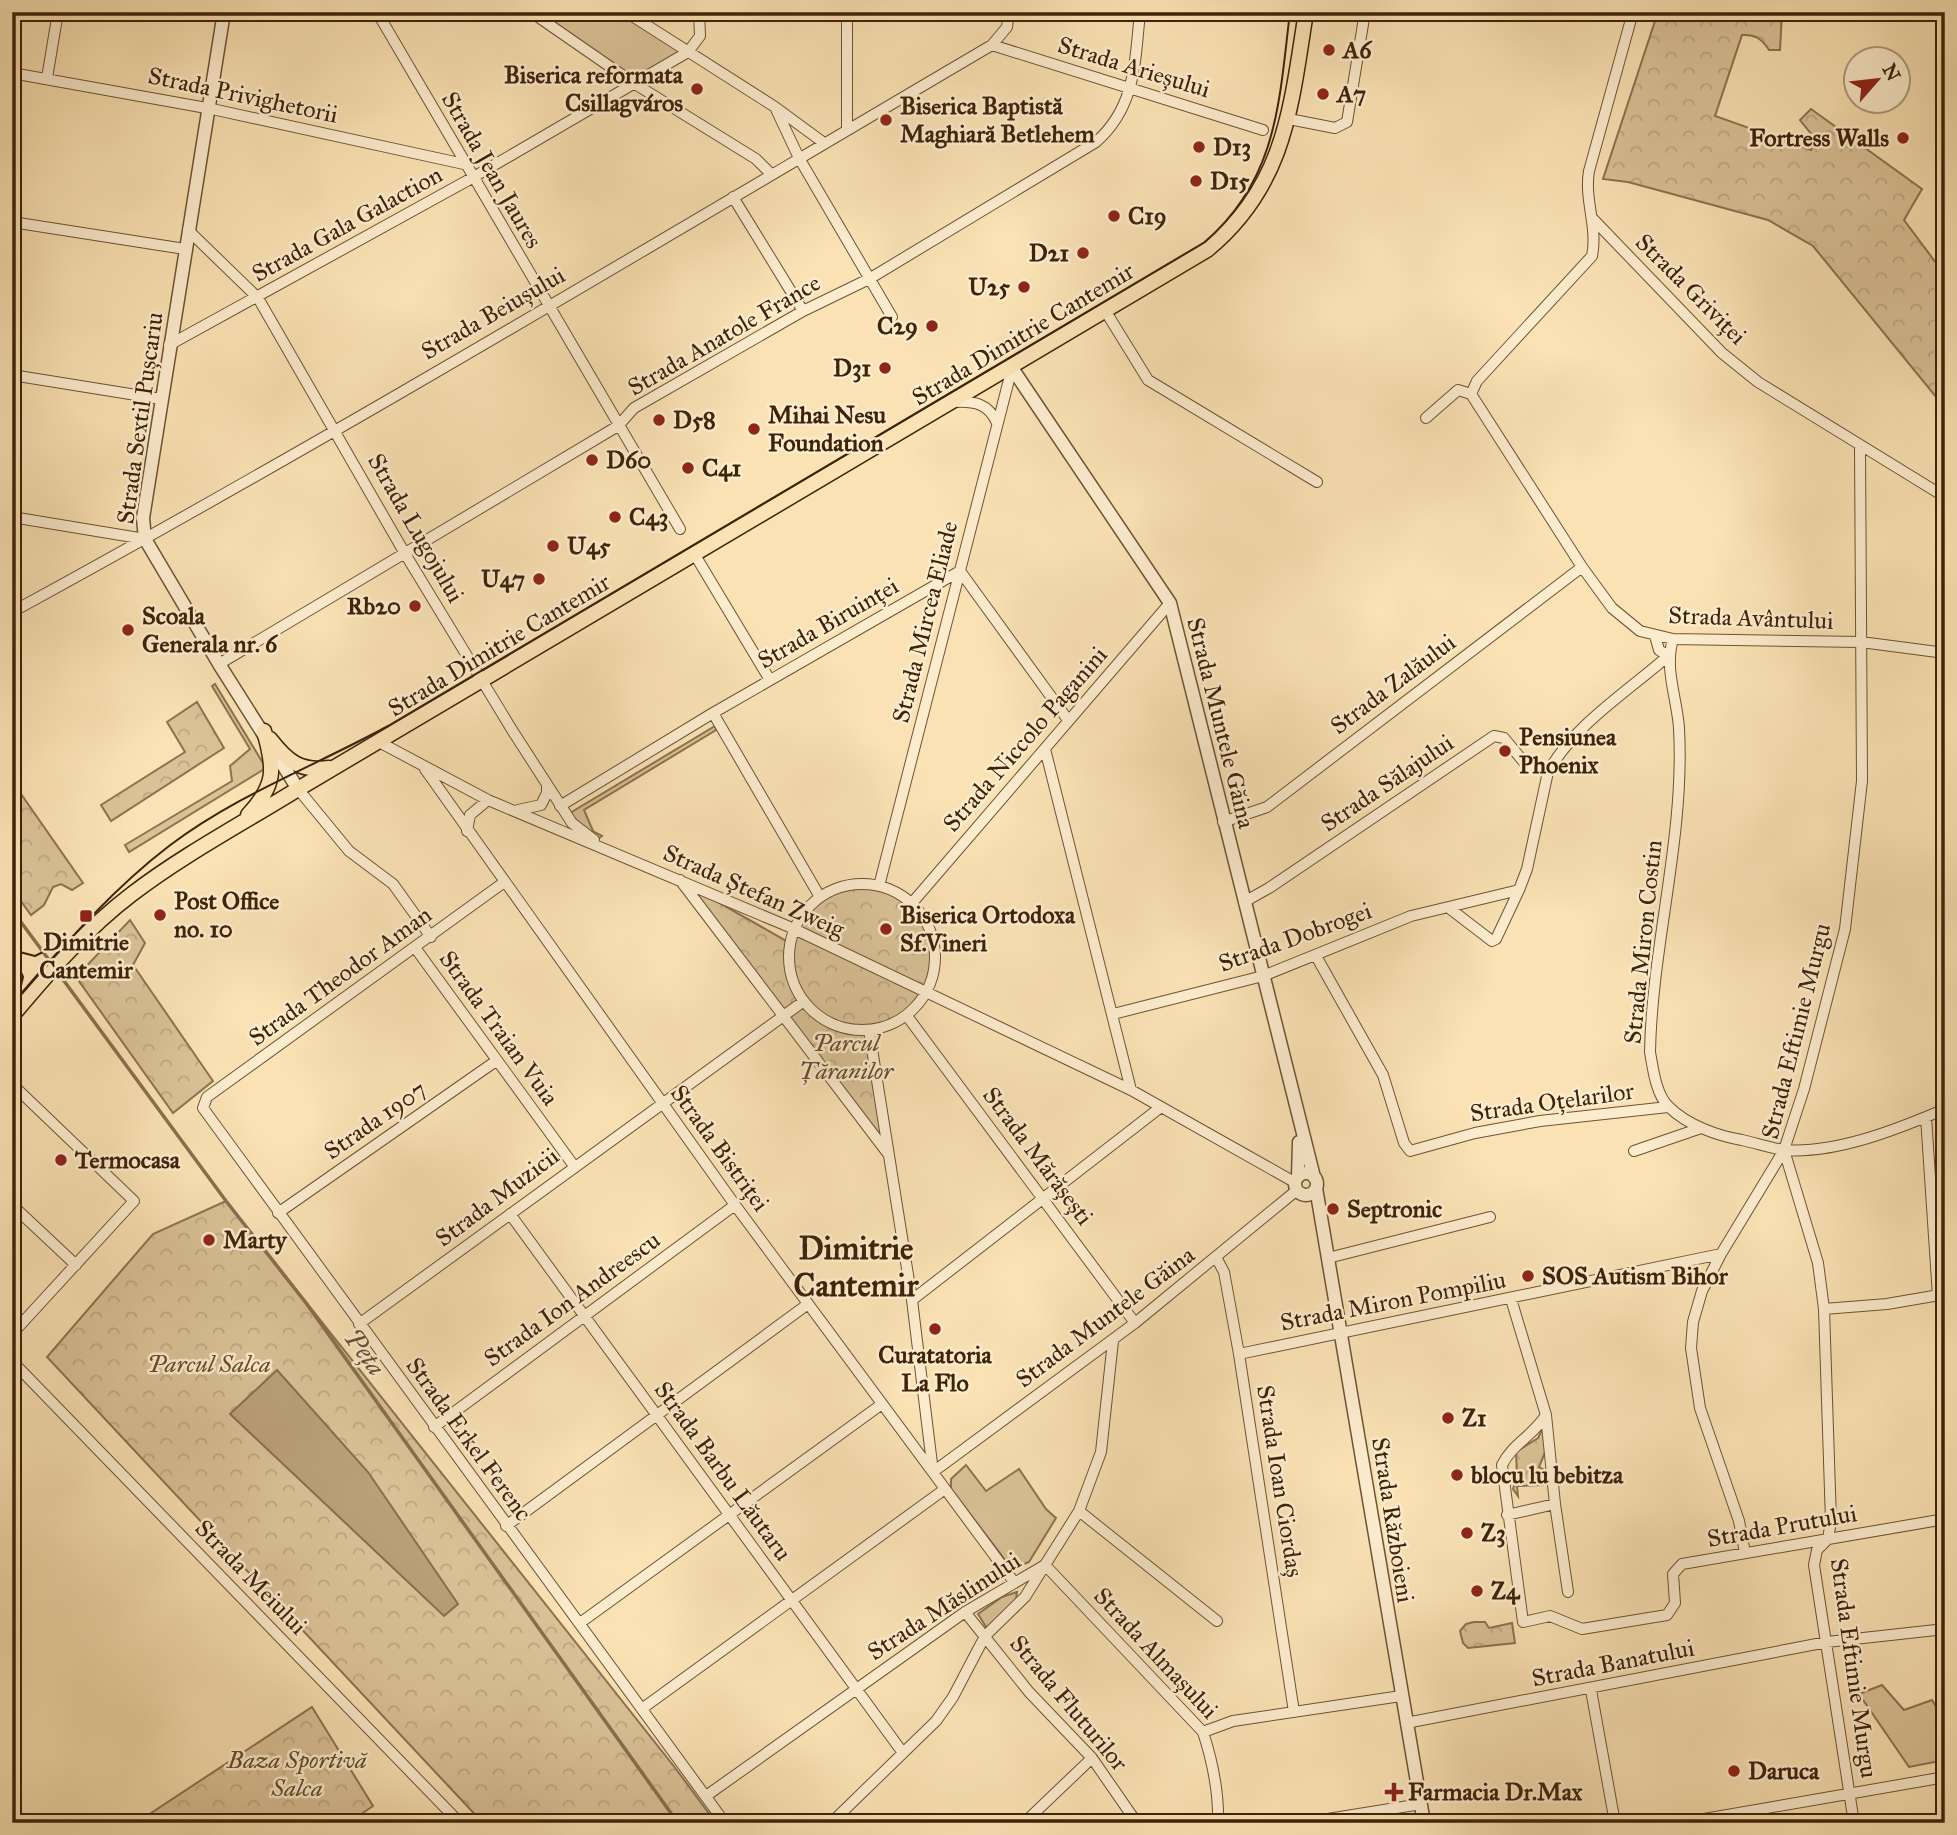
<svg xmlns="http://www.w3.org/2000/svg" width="1957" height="1835" viewBox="0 0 1957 1835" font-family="'IM FELL Great Primer',serif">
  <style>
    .grass { fill: #dac297; stroke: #8c7250; stroke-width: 2 }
    .park { fill: url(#park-crowns); stroke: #8c7250; stroke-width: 2 }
    .water { fill: #baa17a; stroke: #886f4d; stroke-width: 2 }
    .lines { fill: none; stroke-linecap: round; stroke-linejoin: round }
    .stream { stroke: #886f4d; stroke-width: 3.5 }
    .minor-casing { stroke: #6d5334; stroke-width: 12 }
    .tertiary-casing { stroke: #6d5334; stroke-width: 15 }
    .primary-casing { stroke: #3e2309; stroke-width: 17 }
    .minor { stroke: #fcecce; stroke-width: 10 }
    .tertiary { stroke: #fcecce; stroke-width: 12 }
    .primary { stroke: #fae2b4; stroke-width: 14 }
    .tram { stroke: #3e2309; stroke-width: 2 }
    .poi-dot { fill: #8f2418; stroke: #fcecce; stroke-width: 2.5 }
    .labels { text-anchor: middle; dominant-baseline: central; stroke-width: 5; stroke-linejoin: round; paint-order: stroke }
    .poi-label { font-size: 24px; font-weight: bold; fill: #3e2309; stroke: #fcecce; text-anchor: start }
    .street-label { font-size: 24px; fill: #3e2309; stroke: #fcecce }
    .park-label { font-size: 24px; font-style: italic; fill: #654b2c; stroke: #fcecce }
    .water-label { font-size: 26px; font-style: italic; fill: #694f31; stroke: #fcecce }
    .district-label { font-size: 32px; font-weight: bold; fill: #3e2309; stroke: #fcecce }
  </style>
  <defs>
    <pattern id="park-crowns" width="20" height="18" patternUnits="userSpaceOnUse" patternTransform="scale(1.75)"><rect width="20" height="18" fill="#dac297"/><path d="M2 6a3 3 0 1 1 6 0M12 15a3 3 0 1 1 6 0" fill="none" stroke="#bca681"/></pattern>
  </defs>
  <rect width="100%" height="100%" fill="#fae2b4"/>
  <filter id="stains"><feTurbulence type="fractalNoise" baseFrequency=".00286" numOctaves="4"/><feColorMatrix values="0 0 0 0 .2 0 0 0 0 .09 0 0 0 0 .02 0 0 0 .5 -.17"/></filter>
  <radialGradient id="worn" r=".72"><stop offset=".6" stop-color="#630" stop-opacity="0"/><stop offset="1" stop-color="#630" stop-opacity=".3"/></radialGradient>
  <!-- grass -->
  <path class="grass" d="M531,12H626L688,52L635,84Z
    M215,684L266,768L129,852L125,845L232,781L230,766L250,749L212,686Z
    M715,726L716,730L584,810L593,831L602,836L598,839L579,825L570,813Z
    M966,1465L986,1491L1019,1469L1046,1509L1056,1518L1029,1562L1012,1569L951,1489V1479Z
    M1017,1592L1016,1599L991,1626L986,1627L978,1614L1002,1597Z
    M1882,1685L1904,1710L1932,1700L1945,1721V1760L1909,1767L1859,1694Z"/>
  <!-- park -->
  <path class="park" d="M1658,12H1782L1780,50H1769C1762,39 1755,34 1742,35L1715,116L1811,150L1816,140L1800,120L1811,109L1922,189L1904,220L1945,275V408L1813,246L1768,220L1628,182L1603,179Z
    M197,702L224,748L111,821L101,805L185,752L167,722Z
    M12,781L83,883L72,890L61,884L53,887L44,905L31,915L12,889Z
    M679,880L790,943C795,929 800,916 810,905C840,874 894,879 920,912C959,963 923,1017 869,1031L891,1158Z
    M130,920L145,943L133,965L213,1081L173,1113L76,977Z
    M226,1201L676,1769L716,1823H483L47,1357L153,1234Z
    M1545,1424L1546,1450L1539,1467L1546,1471L1549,1479L1543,1485L1517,1486L1518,1496L1513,1489L1517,1476L1516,1452L1538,1438Z
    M1474,1622H1485L1489,1628L1512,1623L1515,1643L1468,1648L1463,1643L1460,1631L1466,1624Z
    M312,1707L373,1806L348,1823H136Z"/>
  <!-- water -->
  <path class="water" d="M277,1370L368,1472L458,1604L444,1616L230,1414Z"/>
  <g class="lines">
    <!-- stream -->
    <path class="stream" d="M12,910L52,964
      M56,970L226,1201L306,1303L678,1823"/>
    <!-- minor casing -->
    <g class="minor-casing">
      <path id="minor" d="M377,12L680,529
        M531,12L635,84L756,159L771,174
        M626,12L775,107L824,143
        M847,12V130
        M992,45L1263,130
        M12,73L212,109L464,164
        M47,78L58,12
        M775,107L799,158L892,317
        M1289,119L1335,128L1347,122L1365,12
        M733,197L803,311
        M1593,219L1722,353L1758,382L1945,497
        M12,222L185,249
        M188,230L258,298L404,552L512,730L572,823L594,840
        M1106,312L1148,380L1317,482
        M169,345L472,178L688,52L700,36L699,12
        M12,375L161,399
        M1471,394L1582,567L1612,608L1640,631L1673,639L1861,642L1945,653
        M1471,394L1477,381L1592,256C1598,227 1584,200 1589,171L1633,12
        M955,402C975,401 989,404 997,423
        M1426,418L1458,390L1471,394
        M12,517L145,539
        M695,555L770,680
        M12,612C344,431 667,236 992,45L1007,27L1009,12
        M1655,636L1659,650L1668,656
        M1673,639C1664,669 1677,698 1679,728C1685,838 1652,944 1650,1052C1653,1069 1656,1095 1669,1107C1687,1125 1718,1136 1742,1140C1756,1143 1770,1148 1784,1150C1836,1154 1898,1129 1945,1109
        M219,664L618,426L634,408L803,311L869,279L1096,142C1136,107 1135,61 1140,12
        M713,713L820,897
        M379,742L488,800L792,928L1131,1090L1296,1183
        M1045,749L1131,1090
        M425,769L735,1205L1014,1582
        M298,789L349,851L393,884L431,937
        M560,806L713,713L960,571L1068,720
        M518,810L541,805L547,793V786
        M1223,822L1267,807L1582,567
        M467,831L470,815L488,800
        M680,880L889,1155
        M503,883L207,1097L203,1108L725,1823
        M789 957a73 73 0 1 1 146 0a73 73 0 1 1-146 0Z
        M879,886L1012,368
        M1244,902L1269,888L1494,736L1504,738L1528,767L1548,772
        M912,903L1170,603
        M1449,908L1492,941L1496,939L1519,890
        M416,949L574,1166
        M1316,956L1383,1075L1404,1143L1410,1151L1475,1133L1540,1121L1668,1107
        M1113,1014L1263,976L1411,916L1519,890L1527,869L1548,772C1575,724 1627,692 1668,656
        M907,1016L1135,1323
        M869,1030L912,1300L933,1472L1135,1323L1297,1190
        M12,1084L134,1201L12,1334
        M1926,1117L1938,1296
        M1784,1150L1818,1263L1824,1309L1831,1521L1828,1539L1817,1550L1814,1565L1854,1823
        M1634,1151L1701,1128
        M12,1205L76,1265
        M278,1213L496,1061
        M510,1214L903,1753
        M1328,1258L1490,1217
        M1217,1259L1224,1272L1239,1354L1294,1712
        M1511,1299L1546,1415L1555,1504L1568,1592
        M912,1300L1161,1107
        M1824,1309L1887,1304L1945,1294
        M359,1324L804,1001
        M1239,1354L1721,1254
        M12,1361L460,1823
        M1546,1415C1533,1436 1513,1443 1502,1465L1523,1622L1550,1616L1582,1629L1667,1615L1675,1603L1673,1574L1682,1564L1945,1519
        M434,1427L735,1205
        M1079,1511L1217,1621
        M1507,1515L1555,1504
        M506,1526L808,1304
        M1745,1553L1739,1521L1700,1408L1691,1348L1693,1322L1702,1291L1721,1254L1784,1150L1804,1089L1845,929L1862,781L1860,447
        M965,1612L1029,1692L1092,1758L1137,1823
        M580,1623L882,1404
        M1591,1690L1615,1823
        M643,1708L945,1489
        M1406,1723L1827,1642L1945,1629
        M1203,1732L1233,1721L1401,1696
        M706,1796L965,1612L1045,1565L1079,1511L1101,1452L1113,1341
        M831,1823L936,1721L953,1697L985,1636L1025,1597L1045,1565L1203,1732C1213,1763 1219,1791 1218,1823
        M1024,1823L1092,1758
        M1303,1823L1421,1804
        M1681,1823L1945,1777"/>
    </g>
    <!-- tertiary casing -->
    <g class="tertiary-casing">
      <path id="tertiary" d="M224,12L143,518L145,539L219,664L298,789
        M1012,368L1170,603L1314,1177
        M1295 1184a11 11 0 1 1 22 0a11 11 0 1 1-22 0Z
        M1298,1177L1299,1142
        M1316,1188L1424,1823"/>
    </g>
    <!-- primary casing -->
    <g class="primary-casing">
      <path id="primary" d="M270,739C287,761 300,772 329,768
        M248,815C276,785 275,769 264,731
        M12,1016C49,972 86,929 132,894C183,855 243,823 298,789L1207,250C1286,185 1291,106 1306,12"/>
    </g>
    <!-- minor -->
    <use href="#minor" class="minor"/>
    <!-- tertiary -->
    <use href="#tertiary" class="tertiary"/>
    <!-- primary -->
    <use href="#primary" class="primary"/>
    <!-- tram -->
    <path class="tram" d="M12,950L35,956L59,944
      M12,951L23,977L19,994
      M12,1005C61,949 110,891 169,846C236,795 315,766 388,726L1205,242C1278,178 1279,102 1290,12"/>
  </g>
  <!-- markers -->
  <g class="poi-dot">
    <circle cx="1329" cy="50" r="7"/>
    <circle cx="697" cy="89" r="7"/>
    <circle cx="1323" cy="94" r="7"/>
    <circle cx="886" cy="120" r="7"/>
    <circle cx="1903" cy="138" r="7"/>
    <circle cx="1199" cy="147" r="7"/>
    <circle cx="1196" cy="181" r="7"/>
    <circle cx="1114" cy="216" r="7"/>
    <circle cx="1083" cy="253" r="7"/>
    <circle cx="1024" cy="287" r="7"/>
    <circle cx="932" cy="326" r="7"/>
    <circle cx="885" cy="368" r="7"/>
    <circle cx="659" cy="420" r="7"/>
    <circle cx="754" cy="429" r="7"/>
    <circle cx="592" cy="460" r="7"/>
    <circle cx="688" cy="468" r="7"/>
    <circle cx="615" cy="517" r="7"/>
    <circle cx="553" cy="546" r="7"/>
    <circle cx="539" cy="579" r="7"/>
    <circle cx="415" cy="606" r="7"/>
    <circle cx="128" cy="630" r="7"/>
    <circle cx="1505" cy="751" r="7"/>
    <circle cx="160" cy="915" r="7"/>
    <rect x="79" y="909" width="14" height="14" rx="3.5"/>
    <circle cx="886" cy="929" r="7"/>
    <circle cx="61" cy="1160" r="7"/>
    <circle cx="1333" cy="1209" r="7"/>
    <circle cx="209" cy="1240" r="7"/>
    <circle cx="1528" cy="1276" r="7"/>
    <circle cx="935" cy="1329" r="7"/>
    <circle cx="1448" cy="1418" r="7"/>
    <circle cx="1457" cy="1475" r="7"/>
    <circle cx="1467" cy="1533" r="7"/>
    <circle cx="1477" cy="1591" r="7"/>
    <circle cx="1734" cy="1771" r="7"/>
    <path d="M1390.5 1781.5h7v7h7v7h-7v7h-7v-7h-7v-7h7z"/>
  </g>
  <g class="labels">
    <!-- poi labels -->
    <g class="poi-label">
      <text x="1343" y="50">A6</text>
      <text x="683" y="75" text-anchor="end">Biserica reformata<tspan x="683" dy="28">Csillagváros</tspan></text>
      <text x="1337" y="94">A7</text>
      <text x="900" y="106">Biserica Baptistă<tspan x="900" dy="28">Maghiară Betlehem</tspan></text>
      <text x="1889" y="138" text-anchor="end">Fortress Walls</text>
      <text x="1213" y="147">D13</text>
      <text x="1210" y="181">D15</text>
      <text x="1128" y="216">C19</text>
      <text x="1069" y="253" text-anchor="end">D21</text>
      <text x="1010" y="287" text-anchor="end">U25</text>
      <text x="918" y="326" text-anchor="end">C29</text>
      <text x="871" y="368" text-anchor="end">D31</text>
      <text x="768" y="415">Mihai Nesu<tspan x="768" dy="28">Foundation</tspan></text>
      <text x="673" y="420">D58</text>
      <text x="606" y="460">D60</text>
      <text x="702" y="468">C41</text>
      <text x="629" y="517">C43</text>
      <text x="567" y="546">U45</text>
      <text x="525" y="579" text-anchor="end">U47</text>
      <text x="401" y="606" text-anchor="end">Rb20</text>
      <text x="142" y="616">Scoala<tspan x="142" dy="28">Generala nr. 6</tspan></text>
      <text x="1519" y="737">Pensiunea<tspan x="1519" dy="28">Phoenix</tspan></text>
      <text x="174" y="901">Post Office<tspan x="174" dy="28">no. 10</tspan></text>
      <text x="900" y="915">Biserica Ortodoxa<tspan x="900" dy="28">Sf.Vineri</tspan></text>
      <text x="86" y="942" text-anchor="middle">Dimitrie<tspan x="86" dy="28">Cantemir</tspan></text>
      <text x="75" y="1160">Termocasa</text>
      <text x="1347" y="1209">Septronic</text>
      <text x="223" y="1240">Marty</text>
      <text x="1542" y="1276">SOS Autism Bihor</text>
      <text x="935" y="1355" text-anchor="middle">Curatatoria<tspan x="935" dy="28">La Flo</tspan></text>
      <text x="1462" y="1418">Z1</text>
      <text x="1471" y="1475">blocu lu bebitza</text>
      <text x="1481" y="1533">Z3</text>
      <text x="1491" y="1591">Z4</text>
      <text x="1748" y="1771">Daruca</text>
      <text x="1408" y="1792">Farmacia Dr.Max</text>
    </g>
    <!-- street labels -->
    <g class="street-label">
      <text transform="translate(1134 67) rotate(17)">Strada Arieșului</text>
      <text transform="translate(243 95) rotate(12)">Strada Privighetorii</text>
      <text transform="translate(492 170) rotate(60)">Strada Jean Jaures</text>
      <text transform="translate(347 224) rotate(-29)">Strada Gala Galaction</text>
      <text transform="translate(1691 289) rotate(45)">Strada Griviței</text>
      <text transform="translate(493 313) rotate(-30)">Strada Beiușului</text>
      <text transform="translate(1023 334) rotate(-31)">Strada Dimitrie Cantemir</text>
      <text transform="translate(724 335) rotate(-30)">Strada Anatole France</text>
      <text transform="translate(140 418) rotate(-82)">Strada Sextil Pușcariu</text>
      <text transform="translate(416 528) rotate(60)">Strada Lugojului</text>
      <text transform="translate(1751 618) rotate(2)">Strada Avântului</text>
      <text transform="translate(925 622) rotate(-76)">Strada Mircea Eliade</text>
      <text transform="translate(828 623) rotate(-30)">Strada Biruinței</text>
      <text transform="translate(499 645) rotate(-31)">Strada Dimitrie Cantemir</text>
      <text transform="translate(1393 684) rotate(-37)">Strada Zalăului</text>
      <text transform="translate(1221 723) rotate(76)">Strada Muntele Găina</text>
      <text transform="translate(1025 739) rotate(-49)">Strada Niccolo Paganini</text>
      <text transform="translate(1387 783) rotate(-34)">Strada Sălajului</text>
      <text transform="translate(754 891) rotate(24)">Strada Ștefan Zweig</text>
      <text transform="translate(1295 937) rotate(-20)">Strada Dobrogei</text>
      <text transform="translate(1643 942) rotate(-84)">Strada Miron Costin</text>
      <text transform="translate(340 976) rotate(-36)">Strada Theodor Aman</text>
      <text transform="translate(499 1028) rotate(54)">Strada Traian Vuia</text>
      <text transform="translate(1796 1031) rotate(-76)">Strada Eftimie Murgu</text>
      <text transform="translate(1552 1102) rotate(-8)">Strada Oțelarilor</text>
      <text transform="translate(375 1120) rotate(-35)">Strada 1907</text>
      <text transform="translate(720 1148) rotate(54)">Strada Bistriței</text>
      <text transform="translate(1038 1156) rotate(53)">Strada Mărășești</text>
      <text transform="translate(497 1197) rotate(-37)">Strada Muzicii</text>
      <text transform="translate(572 1299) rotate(-36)">Strada Ion Andreescu</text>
      <text transform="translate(1393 1301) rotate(-11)">Strada Miron Pompiliu</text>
      <text transform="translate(1105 1317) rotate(-37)">Strada Muntele Găina</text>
      <text transform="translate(469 1439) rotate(54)">Strada Erkel Ferenc</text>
      <text transform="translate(723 1471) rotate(54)">Strada Barbu Lăutaru</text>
      <text transform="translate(1280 1481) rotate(81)">Strada Ioan Ciordaș</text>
      <text transform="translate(1393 1520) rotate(81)">Strada Războieni</text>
      <text transform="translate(1782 1526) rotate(-10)">Strada Prutului</text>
      <text transform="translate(251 1577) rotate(46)">Strada Meiului</text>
      <text transform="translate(944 1606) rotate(-33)">Strada Măslinului</text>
      <text transform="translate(1156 1653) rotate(47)">Strada Almașului</text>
      <text transform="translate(1613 1663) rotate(-11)">Strada Banatului</text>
      <text transform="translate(1854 1668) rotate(82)">Strada Eftimie Murgu</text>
      <text transform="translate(1069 1703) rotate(50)">Strada Fluturilor</text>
    </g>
    <!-- park labels -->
    <g class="park-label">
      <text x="846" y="1043">Parcul<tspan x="846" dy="28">Țăranilor</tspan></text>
      <text x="209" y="1364">Parcul Salca</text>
      <text x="297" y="1760">Baza Sportivă<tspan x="297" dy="28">Salca</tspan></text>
    </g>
    <!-- water labels -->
    <g class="water-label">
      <text transform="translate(365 1352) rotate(54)">Peța</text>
    </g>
    <!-- district labels -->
    <g class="district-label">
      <text x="856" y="1248">Dimitrie<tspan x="856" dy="37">Cantemir</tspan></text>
    </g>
  </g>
  <!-- margin -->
  <rect width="1957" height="1835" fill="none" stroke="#fae2b4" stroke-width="42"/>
  <rect x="14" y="14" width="1929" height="1807" fill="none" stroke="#3e2309" stroke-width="3.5"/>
  <rect x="21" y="21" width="1915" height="1793" fill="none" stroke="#3e2309" stroke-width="2"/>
  <!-- north arrow -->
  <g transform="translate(1877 80) rotate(62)"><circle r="33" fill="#fcecce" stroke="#b09c7f" stroke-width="2"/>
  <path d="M0-5L12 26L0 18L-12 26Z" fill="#8f2418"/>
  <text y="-10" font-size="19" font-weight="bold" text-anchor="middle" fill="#3e2309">N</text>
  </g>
  <rect width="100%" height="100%" filter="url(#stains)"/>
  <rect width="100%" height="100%" fill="url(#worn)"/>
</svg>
